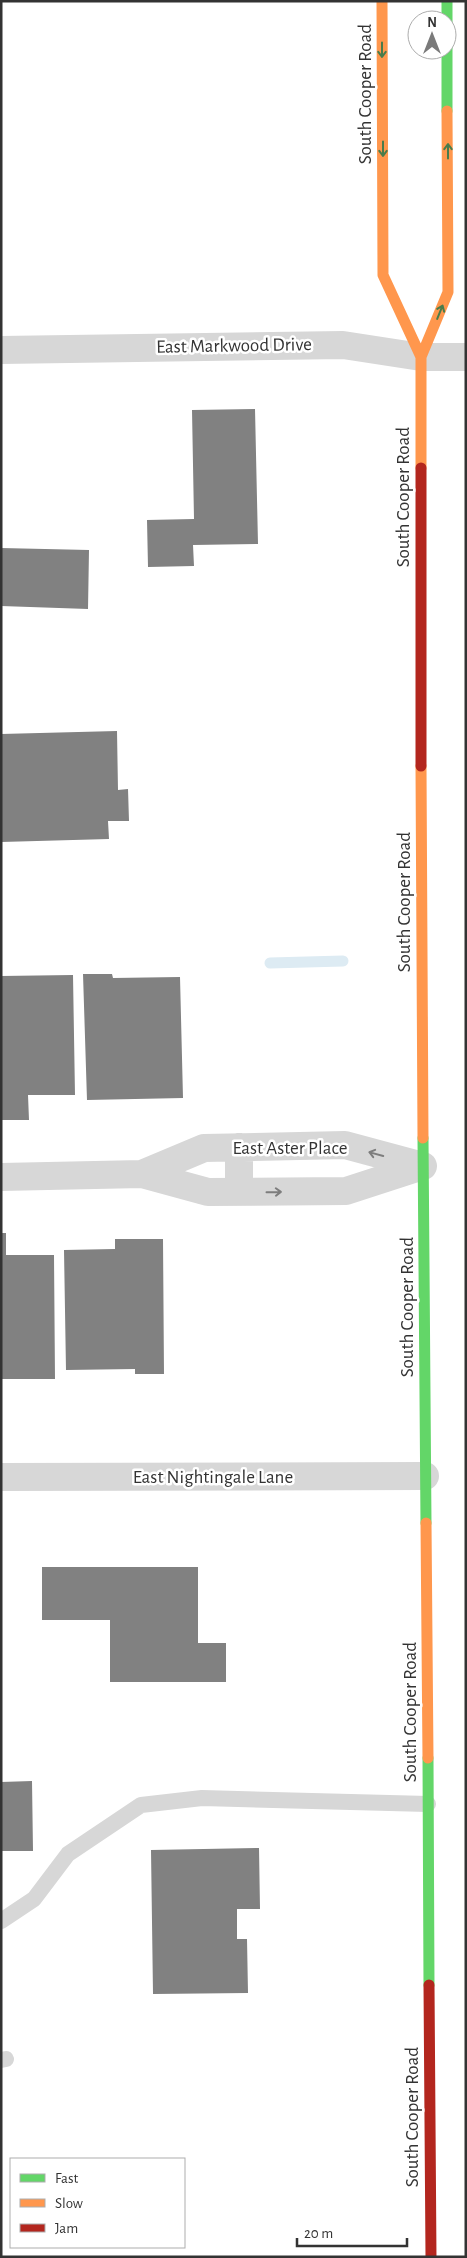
<svg xmlns="http://www.w3.org/2000/svg" width="467" height="2258" viewBox="0 0 467 2258" font-family="'Alegreya Sans',sans-serif">
  <style>
    .lines { fill: none; stroke-linecap: round; stroke-linejoin: round }
    .stream { stroke: #ddebf3; stroke-width: 11 }
    .building { fill: #818181 }
    .lane { stroke: #d7d7d7; stroke-width: 16 }
    .street { stroke: #d7d7d7; stroke-width: 28 }
    .fast { stroke: #63d668; stroke-width: 11 }
    .slow { stroke: #ff974d; stroke-width: 11 }
    .jam { stroke: #b3261e; stroke-width: 11 }
    .oneway { stroke: #497c4b }
    .oneway2 { stroke: #7d7d7d }
    .labels { text-anchor: middle; dominant-baseline: central; stroke-width: 5; stroke-linejoin: round; paint-order: stroke }
    .street-label { font-size: 19px; fill: #333; stroke: #fff }
  </style>
  <rect width="100%" height="100%" fill="#fff"/>
  <g class="lines">
    <!-- stream -->
    <path class="stream" d="M270,963L343,961"/>
  </g>
  <!-- building -->
  <path class="building" d="M255,409L258,544L193,545L194,566L148,567L147,520L194,519L192,410Z
    M1,548L89,550L88,609L1,606Z
    M117,731L118,790L128,789L129,821H108L109,839L1,842V734Z
    M83,974H112L113,978L180,977L183,1098L87,1100Z
    M73,975L75,1095H28L29,1120H1V976Z
    M1,1233H6V1255H54L55,1379H1Z
    M115,1239H163L164,1374H135V1369L66,1370L64,1250L115,1249Z
    M42,1567H198V1643H226V1682H110V1620H42Z
    M32,1781L33,1851H1V1782Z
    M259,1848L260,1909H237V1939H247L248,1993L153,1994L151,1850Z"/>
  <g class="lines">
    <!-- lane -->
    <path class="lane" d="M1,1921L34,1899L68,1854L141,1805L202,1798L428,1804
      M1,2060L6,2059"/>
    <!-- street -->
    <path class="street" d="M1,350L343,345L421,357H466
      M239,1147V1192
      M142,1174L204,1148L345,1145L423,1166
      M1,1177L142,1174L208,1192L346,1191L423,1166
      M1,1477L425,1476"/>
    <!-- fast -->
    <path class="fast" d="M447,1V111
      M423,1138L426,1523
      M428,1758L429,1985"/>
    <!-- slow -->
    <path class="slow" d="M382,1L383,275L421,357
      M421,468V357L448,292L447,111
      M421,766L423,1138
      M426,1523L428,1758"/>
    <!-- jam -->
    <path class="jam" d="M421,468V766
      M429,1985L431,2257"/>
  </g>
  <!-- one-way arrows -->
  <defs><path id="oneway-shaft" d="M-6 0H5M1.5-3L5.5 0L1.5 3" fill="none" stroke-width="1.6" stroke-linecap="round" stroke-linejoin="round" transform="scale(1.25)"/></defs>
  <g class="oneway">
    <use href="#oneway-shaft" transform="translate(382 50) rotate(90)"/>
    <use href="#oneway-shaft" transform="translate(383 149) rotate(90)"/>
    <use href="#oneway-shaft" transform="translate(448 151) rotate(-90)"/>
    <use href="#oneway-shaft" transform="translate(440 312) rotate(-68)"/>
  </g>
  <g class="oneway2">
    <use href="#oneway-shaft" transform="translate(376 1154) rotate(-165)"/>
    <use href="#oneway-shaft" transform="translate(274 1192) rotate(-1)"/>
  </g>
  <g class="labels">
    <!-- street labels -->
    <g class="street-label">
      <text transform="translate(365 94) rotate(-90)">South Cooper Road</text>
      <text transform="translate(234 346) rotate(-1)">East Markwood Drive</text>
      <text transform="translate(403 497) rotate(-90)">South Cooper Road</text>
      <text transform="translate(404 902) rotate(-90)">South Cooper Road</text>
      <text x="290" y="1148">East Aster Place</text>
      <text transform="translate(407 1307) rotate(-90)">South Cooper Road</text>
      <text x="213" y="1477">East Nightingale Lane</text>
      <text transform="translate(410 1712) rotate(-90)">South Cooper Road</text>
      <text transform="translate(412 2117) rotate(-90)">South Cooper Road</text>
    </g>
  </g>
  <!-- border -->
  <rect width="467" height="2258" fill="none" stroke="#333333" stroke-width="5"/>
  <!-- legend -->
  <rect x="10" y="2158" width="175" height="90" fill="#ffffff" stroke="#adadad"/>
  <rect x="20" y="2174" width="25" height="8" fill="#63d668" stroke="#adadad"/>
  <text x="55" y="2183" font-size="15" fill="#333333">Fast</text>
  <rect x="20" y="2199" width="25" height="8" fill="#ff974d" stroke="#adadad"/>
  <text x="55" y="2208" font-size="15" fill="#333333">Slow</text>
  <rect x="20" y="2224" width="25" height="8" fill="#b3261e" stroke="#adadad"/>
  <text x="55" y="2233" font-size="15" fill="#333333">Jam</text>
  <!-- north arrow -->
  <g transform="translate(432 35)"><circle r="24" fill="#ffffff" stroke="#adadad"/>
  <path d="M0-4L9 19L0 12L-9 19Z" fill="#7a7a7a"/>
  <text y="-8" font-size="14" font-weight="bold" text-anchor="middle" fill="#333333">N</text>
  </g>
  <!-- scale -->
  <path d="M297 2238v8h110v-8" fill="none" stroke="#333333" stroke-width="2.5"/>
  <text x="304" y="2238" font-size="15" fill="#333333" stroke="#ffffff" stroke-width="4" paint-order="stroke">20 m</text>
</svg>
